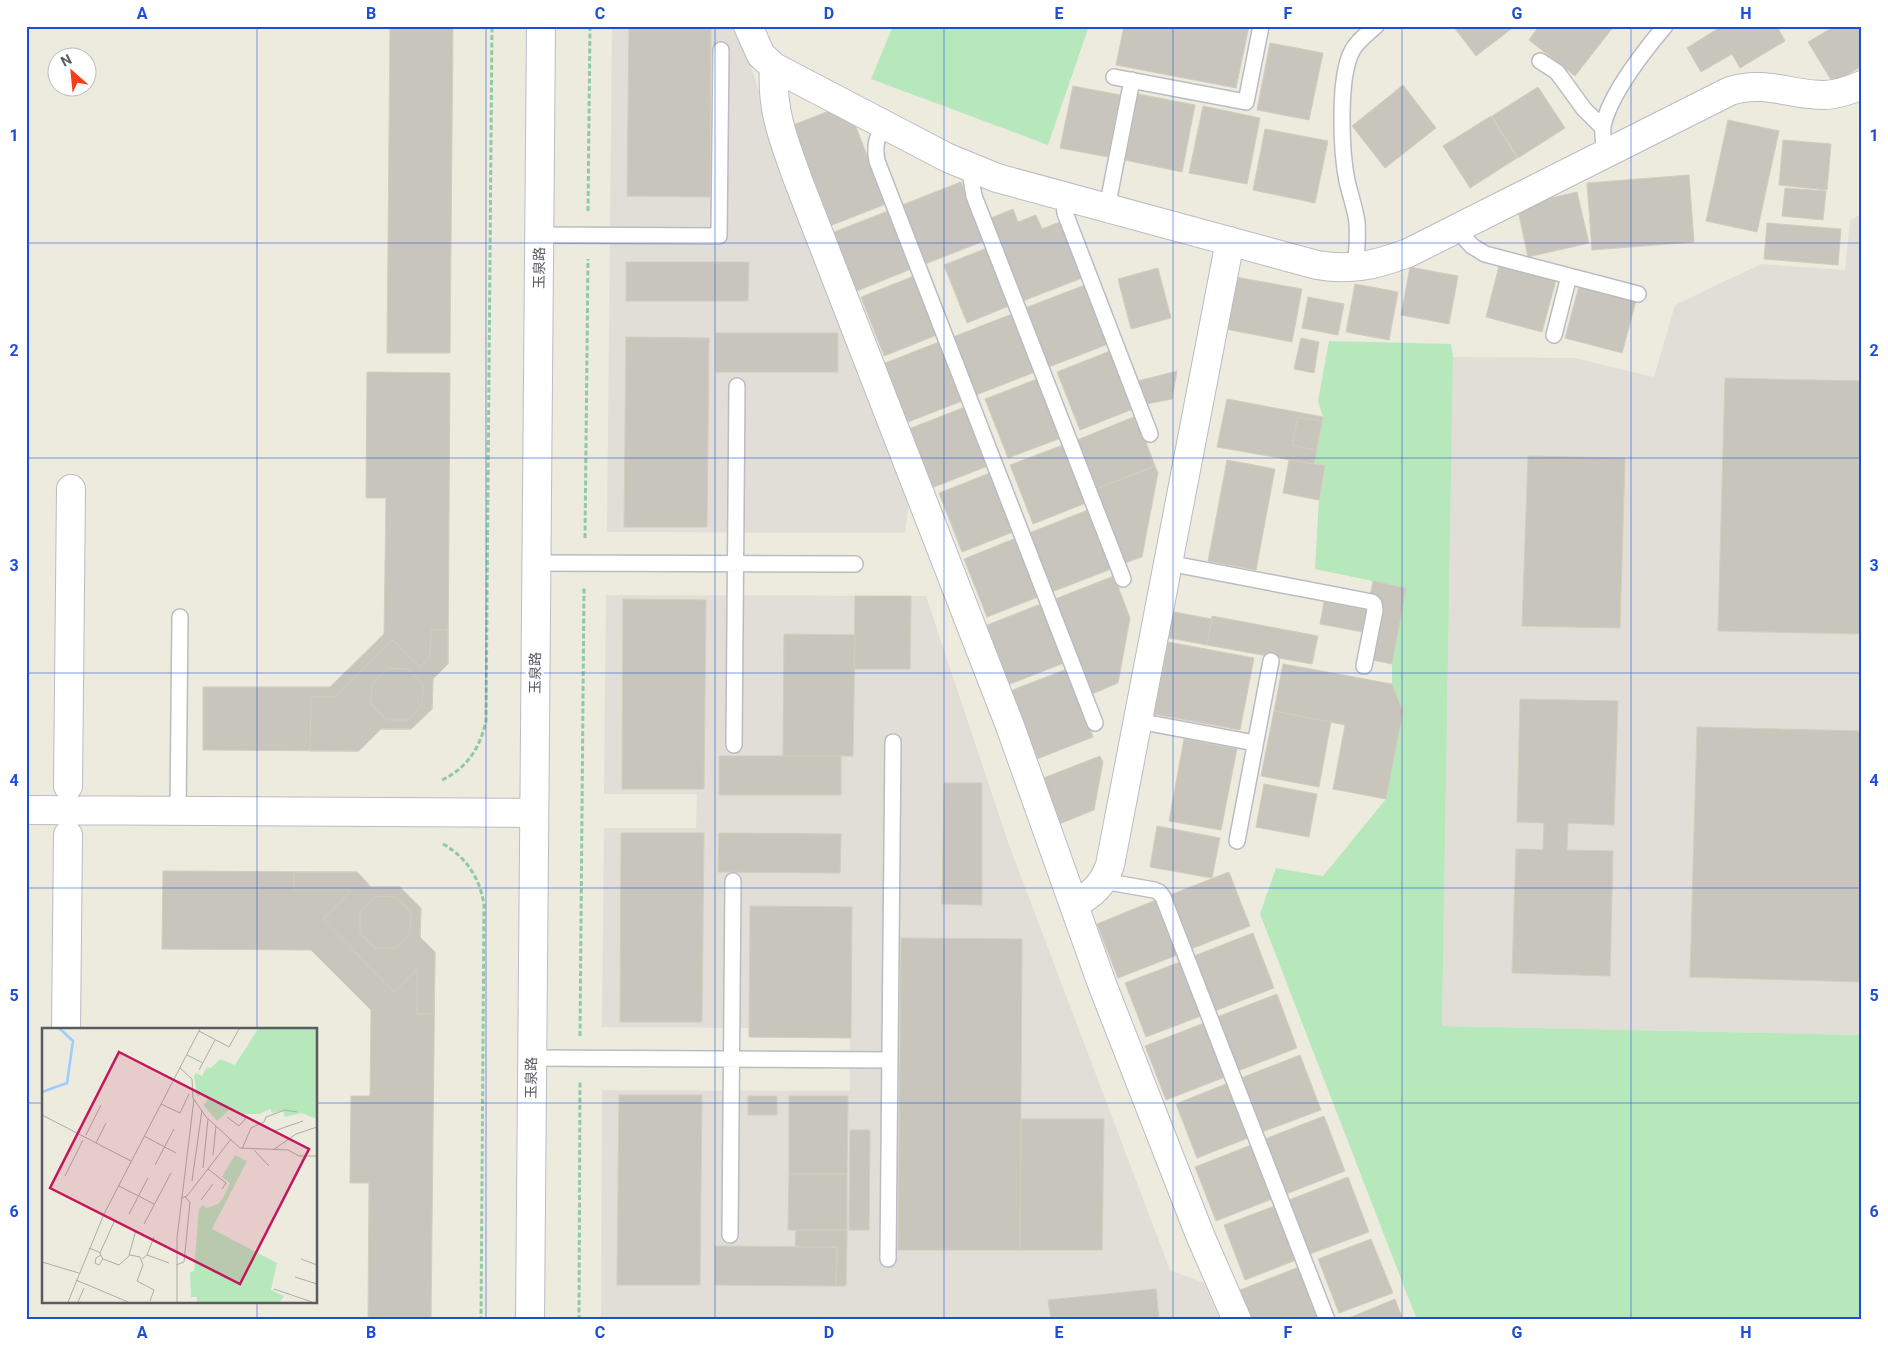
<svg xmlns="http://www.w3.org/2000/svg" width="1888" height="1346" viewBox="0 0 1888 1346" font-family="Roboto,'Noto Sans SC',sans-serif">
  <style>
    .industrial { fill: #e0ded7 }
    .green { fill: #b7e8bc }
    .building { fill: #c8c5bc; stroke: #d2cdbc }
    .lines { fill: none; stroke-linecap: round; stroke-linejoin: round }
    .lane-casing { stroke: #babcc3; stroke-width: 18 }
    .street-casing { stroke: #babcc3; stroke-width: 30 }
    .secondary-casing { stroke: #babdc5; stroke-width: 30 }
    .path { stroke: #90c9a5; stroke-width: 3; stroke-dasharray: 5 2.5; stroke-linecap: butt }
    .lane { stroke: #fff; stroke-width: 15 }
    .street { stroke: #fff; stroke-width: 28 }
    .secondary { stroke: #fff; stroke-width: 28 }
    .grid { fill: none; stroke: #1d4ed8; stroke-width: 1; stroke-opacity: 0.55 }
    .labels { text-anchor: middle; dominant-baseline: central; stroke-width: 5; stroke-linejoin: round; paint-order: stroke }
    .street-label { font-size: 14px; fill: #585b62; stroke: #fff }
    .inset-river { fill: none; stroke: #9dccff; stroke-width: 2.5 }
    .inset-road { fill: none; stroke: #adada8; stroke-width: 1 }
    .view { fill: #c2185b; fill-opacity: 0.15; stroke: #c2185b; stroke-width: 2.5 }
    .inset-edge { fill: none; stroke: #585b62; stroke-width: 2.5 }
    .neatline { fill: none; stroke: #1d4ed8; stroke-width: 2 }
    .grid-label { font-size: 16px; text-anchor: middle; font-weight: bold; fill: #1d4ed8 }
  </style>
  <rect width="100%" height="100%" fill="#edebde"/>
  <!-- industrial -->
  <path class="industrial" d="M612,26H739L765,112L910,497L905,533L607,532Z
    M1862,214V1035L1442,1026L1453,357L1574,358L1654,377L1675,305L1761,264L1845,270L1850,220Z
    M606,595L926,596L1009,845L1170,1270L1204,1283L1220,1320H601L602,1090L850,1091V1038L749,1037V1028L602,1027L604,828H696L697,794H604Z"/>
  <!-- green -->
  <path class="green" d="M893,26H1089L1048,145L871,79Z
    M1329,341L1451,344L1453,357L1442,1026L1862,1035V1320H1417L1260,914L1276,868L1323,876L1386,799L1403,712L1392,684V664L1406,588L1315,569L1319,500L1325,467L1314,464L1323,417L1318,401Z"/>
  <!-- building -->
  <path class="building" d="M390,26H453L450,353H387Z
    M629,26H711L710,197L627,196Z
    M1124,26H1249L1236,88L1116,65Z
    M1453,26H1515L1476,56Z
    M1539,26H1614L1575,76L1529,40Z
    M1722,26H1777L1785,41L1740,68L1732,54L1701,72L1687,48Z
    M1835,26H1862V66L1833,83L1808,42Z
    M1270,43L1323,53L1309,120L1257,110Z
    M1403,85L1436,128L1385,168L1352,126Z
    M1073,86L1120,95L1108,157L1060,148Z
    M1538,87L1565,128L1518,158L1492,116Z
    M1138,94L1195,105L1182,172L1125,160Z
    M847,104L886,204L827,227L788,127Z
    M1203,106L1260,118L1247,184L1189,173Z
    M1491,116L1517,158L1470,188L1443,146Z
    M1728,120L1779,131L1757,232L1706,221Z
    M1265,129L1328,141L1315,203L1253,190Z
    M1783,140L1831,144L1827,190L1779,185Z
    M1689,175L1694,242L1592,250L1587,183Z
    M961,182L984,241L925,264L902,205Z
    M1785,188L1826,191L1823,220L1782,216Z
    M1577,192L1589,243L1528,257L1517,206Z
    M1013,209L1018,222L1036,215L1042,229L1060,222L1082,278L1023,301L991,218Z
    M888,211L911,269L852,293L829,234Z
    M1767,223L1841,229L1838,265L1764,259Z
    M987,248L1009,306L967,323L944,265Z
    M626,262H749L748,301H626Z
    M1499,266L1556,280L1542,332L1486,317Z
    M1410,267L1458,276L1449,324L1401,315Z
    M1158,268L1171,318L1131,329L1118,279Z
    M914,276L937,335L884,356L861,297Z
    M1230,276L1302,289L1292,342L1220,328Z
    M1355,284L1398,292L1389,340L1346,332Z
    M1085,285L1108,344L1049,367L1025,308Z
    M1579,286L1636,301L1622,353L1565,338Z
    M1308,297L1344,304L1338,335L1302,328Z
    M1012,314L1035,372L976,395L953,337Z
    M716,333H838V372H716Z
    M626,337L709,338L707,527H624Z
    M1301,338L1319,342L1314,373L1294,369Z
    M939,342L962,401L903,424L880,365Z
    M1110,351L1133,409L1080,430L1057,372Z
    M1177,371L1172,399L1147,404L1138,381Z
    M367,372L450,373L448,664L433,679L432,709L411,729H381L359,751L203,750V687H330L384,634L386,498H366Z
    M1725,378L1862,381V634L1718,631Z
    M1037,379L1061,438L1008,458L985,399Z
    M1227,399L1323,417L1314,464L1217,447Z
    M965,407L988,466L929,489L906,430Z
    M1136,416L1155,466L1096,489L1077,440Z
    M1298,417L1322,421L1316,450L1292,445Z
    M1063,445L1086,503L1033,524L1010,465Z
    M1528,456L1625,458L1620,628L1522,626Z
    M1227,460L1275,469L1256,570L1208,561Z
    M1289,460L1325,466L1319,500L1283,493Z
    M1155,466L1158,473L1142,557L1125,563L1096,489Z
    M990,473L1013,532L962,552L939,493Z
    M1088,510L1111,569L1052,592L1029,533Z
    M1016,538L1038,597L987,617L964,559Z
    M1114,576L1130,618L1118,683L1092,694L1055,599Z
    M1373,581L1406,588L1392,664L1372,660L1383,603L1369,601Z
    M855,596H911L910,669H854Z
    M623,599L706,600L704,789H622Z
    M1324,602L1367,610L1363,632L1320,624Z
    M1041,604L1064,663L1005,686L982,627Z
    M1169,611L1212,619L1207,645L1164,637Z
    M1212,616L1318,636L1312,664L1207,645Z
    M431,630H448V664L433,679L432,709L411,729H381L359,751H310L311,697H334L393,640L420,667L430,657Z
    M784,634L855,635L853,756H783Z
    M1168,642L1254,658L1240,730L1154,714Z
    M1283,664L1392,684L1403,712L1386,799L1333,789L1345,725L1274,711Z
    M387,668L408,669L423,684L422,705L408,720H387L371,704L372,684Z
    M1067,669L1093,737L1037,759L1010,691Z
    M1520,699L1618,701L1614,825L1568,823L1567,850L1613,851L1610,976L1512,973L1516,849L1543,850L1544,823L1517,822Z
    M1274,711L1331,722L1319,787L1261,776Z
    M1697,727L1862,731V982L1690,977Z
    M1184,739L1237,749L1221,830L1169,821Z
    M719,756H841V795H719Z
    M1100,756L1103,762L1094,810L1059,824L1041,779Z
    M944,783H982V905L942,904Z
    M1264,784L1317,794L1309,837L1256,827Z
    M1157,826L1220,838L1212,878L1150,867Z
    M621,833H704L702,1022H620Z
    M719,833L841,834L840,873L718,872Z
    M163,871L357,872L371,887H400L421,908L420,937L435,952L431,1320H368L369,1183H350L351,1096H370L371,1010L311,950L162,949Z
    M294,872H357L371,887H400L421,908L420,937L435,952L434,1014H417V969L394,992L323,919L351,891L349,889H294Z
    M1229,872L1250,926L1191,949L1170,895Z
    M375,896L396,897L411,912L410,933L396,948H375L360,933V912Z
    M1156,900L1177,955L1118,978L1097,924Z
    M750,906L852,907L851,1038L749,1037Z
    M1253,933L1274,988L1215,1011L1194,956Z
    M901,938L1022,939L1020,1250H898Z
    M1180,962L1201,1016L1146,1037L1125,983Z
    M1277,994L1297,1048L1238,1071L1217,1017Z
    M1204,1023L1225,1077L1166,1100L1145,1046Z
    M1300,1055L1321,1110L1262,1132L1241,1078Z
    M1228,1083L1248,1138L1197,1158L1176,1104Z
    M619,1095H702L700,1285H617Z
    M748,1096H777V1115H748Z
    M789,1096H848L847,1174H789Z
    M1324,1116L1345,1171L1286,1194L1265,1139Z
    M1021,1119H1104L1102,1250H1020Z
    M850,1130H870L869,1230H849Z
    M1251,1145L1272,1199L1216,1221L1195,1167Z
    M789,1174H847V1230H788Z
    M1348,1177L1369,1232L1310,1254L1289,1200Z
    M1275,1206L1296,1260L1245,1280L1224,1225Z
    M796,1230H847L846,1286H836L837,1247H795Z
    M1371,1239L1393,1293L1339,1313L1318,1259Z
    M715,1246L837,1247L836,1286L715,1285Z
    M1299,1267L1319,1320H1251L1240,1290Z
    M1156,1289L1159,1320H1051L1048,1300Z
    M1395,1299L1403,1320H1344Z"/>
  <g class="lines">
    <!-- lane casing -->
    <g class="lane-casing">
      <path id="lane" d="M1540,61L1557,72L1584,109L1603,128
        M1114,77L1246,102L1261,26
        M883,124C877,138 874,146 877,161L1095,723
        M1605,153C1604,145 1602,134 1603,126C1610,94 1644,51 1665,26
        M972,169L971,178L974,196L1123,579
        M1063,196L1065,213L1150,434
        M1107,208L1132,80
        M1456,229L1472,246L1485,254L1638,294
        M539,235L719,236L721,50
        M1355,268C1357,252 1358,237 1357,222C1355,208 1350,194 1347,181C1341,151 1338,77 1352,51C1357,41 1367,34 1376,26
        M1554,335L1569,276
        M536,563L855,564
        M1168,563L1372,602L1374,604L1375,610L1364,666
        M1138,721L1255,743
        M734,745L737,386
        M178,811L180,617
        M1237,841L1271,661
        M1103,881L1154,890L1159,892L1163,897L1327,1320
        M532,1058L889,1060
        M730,1235L733,881
        M888,1259L893,742"/>
    </g>
    <!-- street casing -->
    <g class="street-casing">
      <path id="street" d="M748,26L761,55L774,67L948,158L997,178L1317,265C1352,271 1375,265 1408,253L1730,91C1764,80 1791,95 1824,95C1837,95 1850,90 1862,85
        M774,67C771,110 784,141 798,180L1010,726L1102,984L1200,1235L1237,1320
        M68,786L71,489
        M26,810L534,813
        M1074,904C1092,895 1103,885 1110,865L1230,241
        M66,1030L68,835"/>
    </g>
    <!-- secondary casing -->
    <g class="secondary-casing">
      <path id="secondary" d="M530,1320L541,26"/>
    </g>
    <!-- path -->
    <path class="path" d="M588,211L590,26
      M585,538L588,259
      M442,780C467,768 480,748 486,721L492,26
      M443,844C466,857 480,878 484,905L481,1320
      M580,1036L584,587
      M579,1320L580,1082"/>
    <!-- lane -->
    <use href="#lane" class="lane"/>
    <!-- street -->
    <use href="#street" class="street"/>
    <!-- secondary -->
    <use href="#secondary" class="secondary"/>
  </g>
  <!-- grid -->
  <path class="grid" d="M257,26V1030M486,26V1320M715,26V1320M944,26V1320M1173,26V1320M1402,26V1320M1631,26V1320M26,243H1862M26,458H1862M26,673H1862M26,888H1862M26,1103H44M316,1103H1862M257,1302V1320"/>
  <g class="labels">
    <!-- street labels -->
    <g class="street-label">
      <text transform="translate(539 268) rotate(-89)">玉泉路</text>
      <text transform="translate(535 673) rotate(-89)">玉泉路</text>
      <text transform="translate(531 1078) rotate(-89)">玉泉路</text>
    </g>
  </g>
  <!-- overview -->
  <g transform="translate(42 1028)">
    <rect width="275" height="275" fill="#edebde"/>
    <path d="M216,1H275V91L259,85L243,89L241,83L230,85L228,81L217,86H202L189,80L175,93L161,77L166,72L162,66L155,68L152,48L154,45L160,48L165,39L169,40L178,31L193,37ZM193,127L205,133L170,201L235,235L229,262L242,268L238,274H155V269H149L148,244L152,243L157,181L161,177L165,180L176,176L182,168L188,155L180,149Z" fill="#b7e8bc"/>
    <path class="inset-river" d="M0,64L25,55L31,13L18,1"/>
    <path class="inset-road" d="M157,3L187,19L197,1M145,27L161,35M138,40L150,51L151,70L164,89L198,120L246,122L257,128H275M157,42L173,12M119,76L138,85L147,66M0,87L89,133M185,89L197,98L204,90L197,85M232,103L261,93M44,107L59,77M102,108L134,125M54,115L64,95M200,121L209,100L222,94L224,89L243,82L255,84M212,122L227,138M231,122L254,106L275,99M171,127L174,98M113,137L132,101M161,140L166,91M166,141L184,155L180,161M23,148L41,112M150,153L160,82M77,158L112,176M139,170L145,168L189,111M159,172L171,156M87,186L106,150M102,196L129,145M47,220L57,224L61,231L77,237L88,227L98,229L101,237L95,253L112,262L108,273M58,225L72,194M59,227L54,230L53,235L57,237L61,231M87,227L94,202M105,227L127,235M100,231L105,227L112,209M259,231L275,237M0,234L37,245M134,237L142,234L148,174L143,169M253,249L275,256M34,252L86,274M232,261L270,274M26,274L62,186L158,1M36,274L42,260M135,274V210L152,71"/>
    <path class="view" d="M77,24L267,121L198,256L8,160Z"/>
    <rect width="275" height="275" class="inset-edge"/>
  </g>
  <!-- border -->
  <rect width="1888" height="1346" fill="none" stroke="#ffffff" stroke-width="55"/>
  <!-- north arrow -->
  <g transform="translate(72 72) rotate(333)"><circle r="24" fill="#ffffff" stroke="#bcbdc0"/>
  <path d="M0-4L9 19L0 12L-9 19Z" fill="#fb3c16"/>
  <text y="-8" font-size="14" font-weight="bold" text-anchor="middle" fill="#585b62">N</text>
  </g>
  <rect x="28" y="28" width="1832" height="1290" class="neatline"/>
  <g class="grid-label">
    <text x="142" y="19">A</text>
    <text x="371" y="19">B</text>
    <text x="600" y="19">C</text>
    <text x="829" y="19">D</text>
    <text x="1059" y="19">E</text>
    <text x="1288" y="19">F</text>
    <text x="1517" y="19">G</text>
    <text x="1746" y="19">H</text>
    <text x="14" y="141">1</text>
    <text x="1874" y="141">1</text>
    <text x="14" y="356">2</text>
    <text x="1874" y="356">2</text>
    <text x="14" y="571">3</text>
    <text x="1874" y="571">3</text>
    <text x="14" y="786">4</text>
    <text x="1874" y="786">4</text>
    <text x="14" y="1001">5</text>
    <text x="1874" y="1001">5</text>
    <text x="14" y="1217">6</text>
    <text x="1874" y="1217">6</text>
    <text x="142" y="1338">A</text>
    <text x="371" y="1338">B</text>
    <text x="600" y="1338">C</text>
    <text x="829" y="1338">D</text>
    <text x="1059" y="1338">E</text>
    <text x="1288" y="1338">F</text>
    <text x="1517" y="1338">G</text>
    <text x="1746" y="1338">H</text>
  </g>
</svg>
